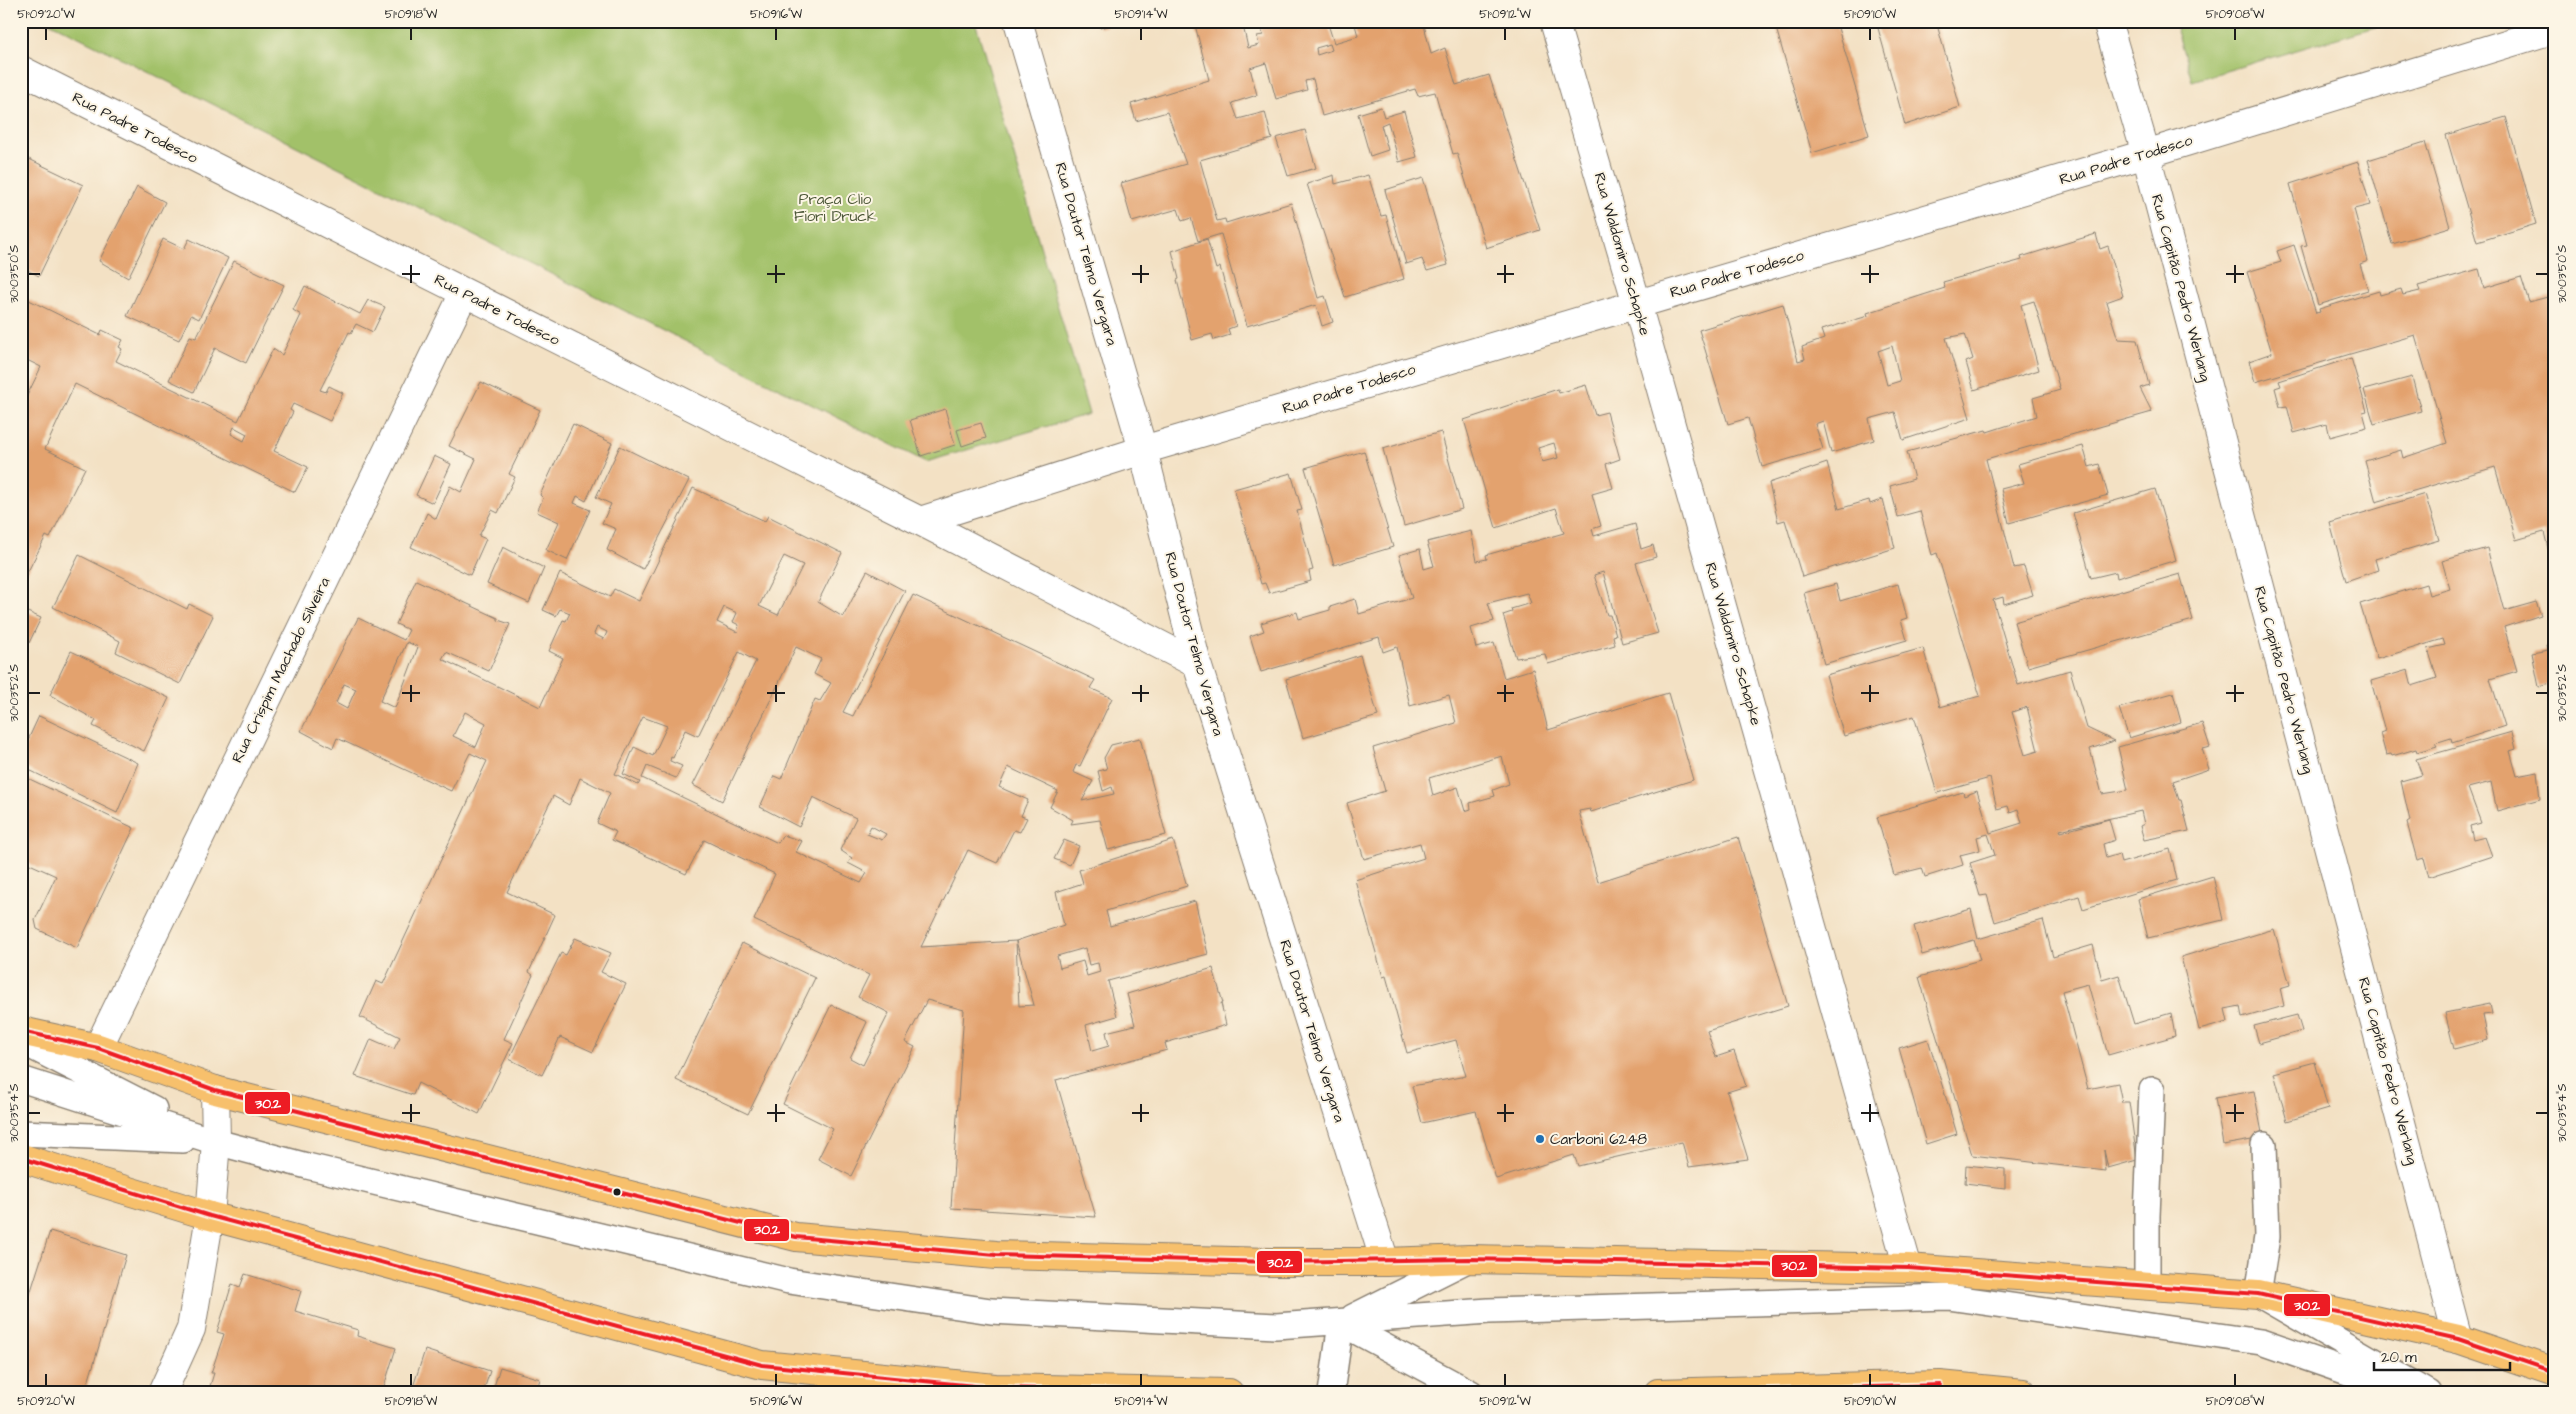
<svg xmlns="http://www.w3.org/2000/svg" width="2576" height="1414" viewBox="0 0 2576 1414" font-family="'Architects Daughter',sans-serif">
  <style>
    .green { fill: #a2c169; stroke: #5f6e42 }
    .building { fill: #e3a26e; fill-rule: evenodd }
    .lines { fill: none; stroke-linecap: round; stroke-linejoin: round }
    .service-casing { stroke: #887e70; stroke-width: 28 }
    .minor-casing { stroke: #887e70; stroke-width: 30 }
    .tertiary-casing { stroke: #887e70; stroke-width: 30 }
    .primary-casing { stroke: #887e70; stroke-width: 30 }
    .service { stroke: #fff; stroke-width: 25 }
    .minor { stroke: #fff; stroke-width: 28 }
    .tertiary { stroke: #fff; stroke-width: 28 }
    .primary { stroke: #f7c06c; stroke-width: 28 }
    .bus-1-casing { stroke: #fcf5e5; stroke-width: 8 }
    .bus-1 { stroke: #ed1c24; stroke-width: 4 }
    .ticks { fill: none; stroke: #1c1c1c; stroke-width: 2 }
    .poi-dot { fill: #1f6fb2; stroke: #fcf5e5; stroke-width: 2 }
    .bus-dot { fill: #1c1c1c; stroke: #fcf5e5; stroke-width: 2 }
    .labels { text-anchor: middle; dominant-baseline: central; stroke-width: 4; stroke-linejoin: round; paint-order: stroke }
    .street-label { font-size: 15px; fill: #1c1c1c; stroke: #fcf5e5 }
    .park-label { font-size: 15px; fill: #4b5637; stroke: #fcf5e5 }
    .poi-label { font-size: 15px; fill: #1c1c1c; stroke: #fcf5e5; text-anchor: start }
    .line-badge { stroke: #fcf5e5; stroke-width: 2 }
    .badge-label { font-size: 14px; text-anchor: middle; font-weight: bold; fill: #fff }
    .neatline { fill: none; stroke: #1c1c1c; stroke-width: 2 }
    .ticks-label { font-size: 12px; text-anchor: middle; fill: #1c1c1c }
  </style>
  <rect width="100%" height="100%" fill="#fcf5e5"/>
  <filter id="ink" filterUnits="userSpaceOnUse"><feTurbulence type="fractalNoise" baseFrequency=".02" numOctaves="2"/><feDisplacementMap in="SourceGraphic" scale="10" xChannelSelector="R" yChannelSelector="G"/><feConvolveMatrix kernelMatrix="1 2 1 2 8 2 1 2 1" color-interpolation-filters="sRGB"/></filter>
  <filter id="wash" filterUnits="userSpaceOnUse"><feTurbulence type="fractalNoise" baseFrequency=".0096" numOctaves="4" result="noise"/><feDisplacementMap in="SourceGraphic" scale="20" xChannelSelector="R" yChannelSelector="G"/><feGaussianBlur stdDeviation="1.12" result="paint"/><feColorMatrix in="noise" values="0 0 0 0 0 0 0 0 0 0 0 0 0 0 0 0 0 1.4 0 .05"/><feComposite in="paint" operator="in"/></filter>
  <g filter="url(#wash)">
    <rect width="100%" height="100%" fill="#f3e1c4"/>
    <!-- green -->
    <path class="green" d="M47,21H975L1089,414L926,462Z
      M2174,21H2395L2192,81Z"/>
    <g id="blocks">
      <!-- building -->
      <path class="building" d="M1098,21H1121V22L1100,28Z
        M1194,21H1242L1248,48L1259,45L1257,36L1263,35L1259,21H1327L1334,43L1358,36L1354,21H1398L1399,24L1423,21L1431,54L1445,48L1456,85L1489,75L1540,230L1486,248L1457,153L1453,154L1435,92L1418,96L1415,89L1322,116L1313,79L1305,81L1307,90L1276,99L1266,63L1250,68L1257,95L1232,103L1238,119L1265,112L1272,139L1200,160L1217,221L1225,219L1226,223L1291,203L1318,298L1325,296L1333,322L1322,326L1316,305L1247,326L1221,234L1198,241L1191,218L1182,221L1178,209L1132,222L1121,183L1186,164L1167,112L1136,121L1131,104L1209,80ZM1330,44L1332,50L1317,55L1316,48Z
        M1774,21H1836L1869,135L1812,153Z
        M1876,21H1936L1960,107L1905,125Z
        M1381,107L1384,117L1404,111L1417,157L1399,162L1388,122L1381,125L1388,150L1370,156L1358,114Z
        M2506,117L2536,224L2477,242L2446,135Z
        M1305,130L1316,168L1288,176L1276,138Z
        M2425,142L2450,227L2392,244L2368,160Z
        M29,159L83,185L39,276L21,267V175Z
        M2358,162L2370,205L2354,209L2368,261L2360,264L2368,290L2318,305L2301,246L2307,245L2290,184Z
        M1334,175L1335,184L1368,175L1381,216L1386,215L1404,279L1345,297L1307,184Z
        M1423,178L1448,265L1427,271L1422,259L1406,264L1385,190Z
        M137,187L165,202L128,278L99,261Z
        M2096,234L2100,249L2108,246L2123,296L2106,302L2118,339L2137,340L2149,385L2140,388L2152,412L1986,459L2014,568L2024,566L2033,595L2004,604L2003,597L1993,600L2018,685L2070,670L2087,728L2114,741L2090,749L2102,794L2128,790L2118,747L2202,723L2210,747L2202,749L2209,769L2173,781L2179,800H2181L2189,831L2144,840L2140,826L2144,824L2141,811L2060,830L2061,832L2109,819L2115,840L2103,844L2106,858L2119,854L2121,863L2170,849L2177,880L2083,909L2079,896L1995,922L1987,895L1980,896L1970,863L1995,855L1988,834L1977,837L1980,850L1960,855L1963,865L1925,877L1922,868L1894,875L1877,817L1963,792L1964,796L1977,791L1990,833L2022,823L2018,809L2010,812L2008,806L1997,809L1990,778L1937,793L1914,716L1844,736L1826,675L1923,648L1940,707L1980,696L1937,553L1932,555L1920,511L1898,517L1890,486L1914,479L1907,452L1986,430L1987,432L2037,416L2033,398L2060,390L2034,301L2021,305L2039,370L1974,390L1966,362L1973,359L1965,334L1946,338L1970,418L1903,440L1895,412L1869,419L1874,440L1831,453L1823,421L1815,424L1823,449L1762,467L1748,418L1728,424L1699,330L1783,304L1798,361L1805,359L1802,347L1824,339L1821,330L1868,316L1867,313L1945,288L1943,282L2022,260L2021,257ZM1892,346L1900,381L1887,385L1878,351ZM2027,707L2038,751L2025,755L2012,712Z
        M163,239L184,249L189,239L228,258L199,319L191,315L179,340L127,316Z
        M1207,239L1216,269L1220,267L1236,326L1228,329L1230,335L1214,340L1212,334L1192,340L1177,280L1179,279L1172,251Z
        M2294,245L2316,313L2320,312L2319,309L2379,291L2380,295L2401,289L2403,295L2420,291L2418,286L2479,269L2484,288L2521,277L2529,302L2555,295V568L2553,569L2544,532L2516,540L2495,467L2376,502L2365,461L2401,450L2403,458L2447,443L2415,335L2255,382L2249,361L2272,353L2247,272L2281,262L2277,251Z
        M234,261L284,285L246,363L215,348L194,392L169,380L190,336L196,338Z
        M305,286L360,314L368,300L385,307L373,332L356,324L351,333L349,332L320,390L326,392L329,386L343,393L330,421L293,404L290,410L293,412L274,451L308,467L295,492L75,384L45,449L85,468L50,538L46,536L21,585V408L41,367L21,357V310L27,299L100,335L102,330L123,340L119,347L122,349L116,361L238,421L273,349L282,355L301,315L293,310ZM234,427L247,434L244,441L231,434Z
        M2351,358L2367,411L2363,412L2367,427L2330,437L2327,424L2294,433L2287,406L2280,407L2275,388L2281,386L2279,381Z
        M2412,377L2421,411L2374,424L2364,390Z
        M481,382L540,410L509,474L515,477L498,513L492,510L479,536L486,539L470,575L411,547L427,513L436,519L450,486L461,492L476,459L449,446Z
        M1586,385L1595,415L1607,412L1620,459L1606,464L1613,488L1592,494L1601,526L1592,529L1594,536L1635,524L1641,549L1653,545L1656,557L1636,563L1658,633L1622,643L1603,572L1594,575L1607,615H1610L1616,635L1613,636L1615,645L1548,664L1545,654L1516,658L1503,615L1512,612L1511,609L1531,603L1527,593L1488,603L1494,621L1471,628L1476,648L1494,643L1504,678L1533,669L1548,730L1668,693L1693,780L1591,812L1590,809L1579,811L1598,882L1738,837L1788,1006L1707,1031L1716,1057L1734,1051L1746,1086L1727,1092L1748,1159L1689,1167L1682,1142L1578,1166L1574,1155L1496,1179L1476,1111L1422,1123L1412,1086L1466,1076L1456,1040L1407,1053L1386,976L1383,977L1355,880L1424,858L1420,843L1364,859L1347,803L1385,791L1373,748L1456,723L1449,695L1410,706L1397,647L1383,652L1379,637L1261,672L1250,636L1264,631L1261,623L1297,612L1299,619L1330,610V607L1355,599L1359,614L1412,598L1399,555L1420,549L1424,569L1434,566L1427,542L1471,531L1477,561L1487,559L1486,555L1564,533L1556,508L1496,528L1464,420L1558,389L1559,393ZM1554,443L1558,458L1542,462L1538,448ZM1502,756L1509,784L1493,790L1495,796L1470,803L1471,809L1465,811L1458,787L1433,796L1429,778Z
        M945,409L955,445L921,456L910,420Z
        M981,423L986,438L962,446L957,430Z
        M573,424L612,443L586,501L577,496L574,503L590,510L567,560L546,550L559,522L537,512L543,498L540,495Z
        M1441,432L1462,509L1404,526L1383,449Z
        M620,446L689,480L643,569L607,550L616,529L602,523L611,504L596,497Z
        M2083,446L2089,467L2099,464L2108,495L2009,523L2001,489L2024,483L2018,464Z
        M1364,451L1393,547L1334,565L1305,468Z
        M434,456L451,464L433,503L416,495Z
        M1827,463L1839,509L1869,500L1870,504L1883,499L1895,548L1802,577L1785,520L1778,522L1769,483Z
        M1291,473L1302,510L1297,511L1313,570L1309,571L1311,581L1269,593L1265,583L1261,584L1234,489Z
        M693,488L765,521L768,516L842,553L818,602L843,617L867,571L905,591L843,712L853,716L913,595L1095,680L1090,688L1112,698L1080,766L1076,765L1073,772L1093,781L1082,801L1114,794L1112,787L1103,791L1098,771L1107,769L1104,758L1111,745L1140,738L1166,835L1108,850L1100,820L1071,824L1073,820L1050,807L1058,791L1008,767L999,787L1028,800L1021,816L1027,818L1020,832L1014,830L997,863L968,850L921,947L1016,941L1019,1006L1034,1005L1016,941L1064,925L1056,892L1083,883L1079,870L1173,840L1187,886L1106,911L1110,926L1195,901L1208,954L1108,981L1117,1016L1086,1025L1092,1051L1109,1046L1106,1032L1135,1025L1127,994L1213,968L1223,1003H1221L1226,1025L1165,1043L1167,1050L1056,1080L1096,1217L951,1208L964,1010L927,1000L905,1042L915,1047L851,1176L818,1159L833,1129L783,1104L831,1005L867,1022L850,1058L863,1065L889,1013L858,997L869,975L754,920L775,874L704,840L686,874L612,840L616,832L597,823L610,793L580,778L569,805L553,796L507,892L555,915L529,972L533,975L504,1039L513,1043L479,1114L418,1083L413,1095L355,1076L371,1039L394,1049L400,1037L360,1017L376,981L383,984L487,761L470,753L451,791L337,738L333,748L301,731L358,618L404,640L409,630L396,624L416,580L498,618V620L510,624L489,671L446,652L442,659L540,707L563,658L549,651L563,620L566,621L570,613L560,609L556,616L543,610L560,573L610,597L614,589L639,601ZM784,556L803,565L778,615L759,606ZM724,607L737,613L733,622L739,625L737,632L717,622ZM597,627L607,632L604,639L594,634ZM407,642L418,647L395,708L380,701ZM796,647L821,659L814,674L831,683L820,701L815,699L781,779L774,776L760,807L799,827L813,797L856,818L840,850L852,858L848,863L867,873L861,883L796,852L802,841L783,835L778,843L642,778L647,766L676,778L682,766L670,761L671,757L673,758L685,730L698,736L739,652L756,661L693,785L722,801ZM344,684L356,689L347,709L336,703ZM465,712L486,723L476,747L453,736ZM643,717L667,726L653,756L634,747L623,774L640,782L638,785L615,774ZM871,826L886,834L882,840L867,834ZM1085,948L1089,965L1098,963L1100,972L1087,976L1083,961L1060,968L1057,956Z
        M2155,489L2176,560L2117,578L2116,572L2091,578L2073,513Z
        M2425,494L2439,540L2375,559L2378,570L2346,581L2330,523Z
        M503,547L544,568L529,603L487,584Z
        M2487,548L2504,611L2536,602L2541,615L2504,627L2517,671L2490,679L2505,726L2452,743L2451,738L2435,743L2437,746L2417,752L2416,749L2392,756L2391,754L2386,755L2380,733L2385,731L2371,681L2408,670L2412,686L2437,678L2428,649L2445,645L2443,639L2377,659L2360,604L2426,584L2429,595L2450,589L2442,561Z
        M79,555L187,609L189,604L213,616L180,684L116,652L120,641L53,607Z
        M2180,574L2193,620L2028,667L2014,622Z
        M1836,584L1840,601L1898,584L1907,618L1901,620L1907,640L1824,664L1804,593Z
        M21,609L41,618L29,643L21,640Z
        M2555,643V683L2539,687L2532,653L2548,650L2547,645Z
        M71,651L169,698L144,751L93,726L96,720L50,695Z
        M1360,655L1378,716L1303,738L1286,679Z
        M2173,693L2181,722L2129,738L2119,708Z
        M39,716L138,763L117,813L21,766V755Z
        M2512,732L2516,749L2510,751L2517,776L2537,772L2540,799L2497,811L2491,782L2468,788L2481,823L2470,826L2473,840L2485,837L2492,856L2429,877L2424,858L2417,860L2407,823L2410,821L2401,781L2422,775L2416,759Z
        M21,775L134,828L77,948L37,929L35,920L56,876L21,860Z
        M1064,840L1079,846L1070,865L1054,859Z
        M2213,876L2223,920L2148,938L2138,899Z
        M1971,909L1978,939L2043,920L2053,957L2093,945L2102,980L2119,975L2134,1024L2171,1013L2175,1036L2108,1055L2088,984L2062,991L2088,1089L2118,1083L2122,1102H2129L2137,1160L2108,1168L2104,1150L2106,1171L1972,1155L1919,977L1980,960L1974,940L1922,955L1914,926Z
        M2274,929L2290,985L2280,988L2284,1006L2242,1018L2240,1006L2225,1009L2228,1022L2199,1030L2181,957Z
        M575,938L611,953L601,972L626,984L593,1052L560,1037L542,1075L509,1059L561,953L566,955Z
        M742,943L815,978L748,1114L676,1080Z
        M2490,1004L2492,1014L2483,1015L2488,1040L2454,1049L2445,1013Z
        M2297,1015L2302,1031L2259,1043L2254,1026Z
        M1928,1039L1957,1134L1926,1144L1899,1048Z
        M2315,1062L2328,1109L2287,1121L2274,1073Z
        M2254,1091L2263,1138L2223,1145L2215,1098Z
        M1966,1165L2005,1169V1188L1965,1183Z
        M50,1231L126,1255L85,1393H21V1322Z
        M245,1274L301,1291L295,1311L358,1330L357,1336L396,1348L382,1393H208L214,1373H211L224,1334L217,1332L232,1284L240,1287Z
        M425,1350L490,1371L483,1393H411Z
        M500,1367L540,1379L536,1393H492Z"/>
    </g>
  </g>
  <g filter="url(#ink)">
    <use href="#blocks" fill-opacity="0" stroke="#887e70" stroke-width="1"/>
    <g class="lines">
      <!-- service casing -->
      <g class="service-casing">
        <path id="service" d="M21,1041L154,1109
          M21,1079L216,1142L307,1166L789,1281L991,1311L1276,1326L1489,1311L1948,1297L2261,1342L2408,1393
          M21,1133L183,1140
          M2264,1145L2267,1237L2258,1294L2429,1393
          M2147,1286V1216L2152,1090
          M1353,1317L1469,1259
          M1341,1323L1471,1393
          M1331,1393L1341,1323"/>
      </g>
      <!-- minor casing -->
      <g class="minor-casing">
        <path id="minor" d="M1018,21L1143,450L1197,664L1385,1262
          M1554,21L1637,304L1908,1268
          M21,70L920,521L1197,664
          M920,521L1143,450L2146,154L2555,29
          M98,1048L464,293
          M162,1393L191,1329L210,1216L216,1142L215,1090"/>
      </g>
      <!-- tertiary casing -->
      <g class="tertiary-casing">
        <path id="tertiary" d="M2107,21L2146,154L2458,1339"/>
      </g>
      <!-- primary casing -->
      <g class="primary-casing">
        <path id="primary" d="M21,1031L98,1048L215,1090L796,1237L996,1255L1272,1262H1385L1469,1259L1908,1268L2258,1294L2458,1339L2555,1372
          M21,1158L210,1216L762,1365L995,1388L1229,1393
          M1658,1393L1940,1385L2023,1393"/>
      </g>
      <!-- service -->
      <use href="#service" class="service"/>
      <!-- minor -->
      <use href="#minor" class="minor"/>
      <!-- tertiary -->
      <use href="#tertiary" class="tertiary"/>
      <!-- primary -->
      <use href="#primary" class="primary"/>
      <!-- bus-1 casing -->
      <g class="bus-1-casing">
        <path id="bus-1" d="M21,1031L98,1048L215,1090L796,1237L996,1255L1272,1262L1469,1259L1908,1268L2258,1294L2458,1339L2555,1372
          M21,1158L210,1216L762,1365L995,1388L1217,1393
          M1667,1393L1940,1385"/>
      </g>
      <!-- bus-1 -->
      <use href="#bus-1" class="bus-1"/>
    </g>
  </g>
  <!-- ticks -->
  <path class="ticks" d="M46,28V40M411,28V40M776,28V40M1141,28V40M1505,28V40M1870,28V40M2235,28V40M411,265V283M776,265V283M1141,265V283M1505,265V283M1870,265V283M2235,265V283M28,274H40M402,274H420M767,274H785M1132,274H1149M1497,274H1514M1861,274H1879M2226,274H2244M2536,274H2548M411,685V702M776,685V702M1141,685V702M1505,685V702M1870,685V702M2235,685V702M28,693H40M402,693H420M767,693H785M1132,693H1149M1497,693H1514M1861,693H1879M2226,693H2244M2536,693H2548M411,1104V1122M776,1104V1122M1141,1104V1122M1505,1104V1122M1870,1104V1122M2235,1104V1122M28,1113H40M402,1113H420M767,1113H785M1132,1113H1149M1497,1113H1514M1861,1113H1879M2226,1113H2244M2536,1113H2548M46,1374V1386M411,1374V1386M776,1374V1386M1141,1374V1386M1505,1374V1386M1870,1374V1386M2235,1374V1386"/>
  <!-- markers -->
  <circle class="poi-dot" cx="1540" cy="1139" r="5"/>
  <circle class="bus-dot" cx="617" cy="1192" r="4.5"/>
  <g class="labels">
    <!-- street labels -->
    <g class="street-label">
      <text transform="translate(135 128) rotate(27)">Rua Padre Todesco</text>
      <text transform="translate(2126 160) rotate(-17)">Rua Padre Todesco</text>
      <text transform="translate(1086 254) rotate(74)">Rua Doutor Telmo Vergara</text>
      <text transform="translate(1622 254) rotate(74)">Rua Waldomiro Schapke</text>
      <text transform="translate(1737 274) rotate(-16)">Rua Padre Todesco</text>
      <text transform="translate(2181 288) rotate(75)">Rua Capitão Pedro Werlang</text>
      <text transform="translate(497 310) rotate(27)">Rua Padre Todesco</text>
      <text transform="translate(1349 389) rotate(-17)">Rua Padre Todesco</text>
      <text transform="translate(1194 644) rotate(75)">Rua Doutor Telmo Vergara</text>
      <text transform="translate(1733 644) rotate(74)">Rua Waldomiro Schapke</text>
      <text transform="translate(281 670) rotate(-64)">Rua Crispim Machado Silveira</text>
      <text transform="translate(2284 680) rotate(75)">Rua Capitão Pedro Werlang</text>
      <text transform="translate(1312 1031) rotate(73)">Rua Doutor Telmo Vergara</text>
      <text transform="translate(2388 1071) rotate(75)">Rua Capitão Pedro Werlang</text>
    </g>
    <!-- park labels -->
    <g class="park-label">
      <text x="835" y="199">Praça Clio<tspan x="835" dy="17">Fiori Druck</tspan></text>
    </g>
    <!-- poi labels -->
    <g class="poi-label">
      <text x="1550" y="1139">Carboni 6248</text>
    </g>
  </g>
  <g class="line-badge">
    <rect x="244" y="1091" width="47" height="24" rx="5" fill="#ed1c24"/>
    <rect x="743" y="1218" width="47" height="24" rx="5" fill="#ed1c24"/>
    <rect x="1256" y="1250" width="47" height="24" rx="5" fill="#ed1c24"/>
    <rect x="1771" y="1254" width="47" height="24" rx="5" fill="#ed1c24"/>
    <rect x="2283" y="1293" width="48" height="24" rx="5" fill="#ed1c24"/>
  </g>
  <g class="badge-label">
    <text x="268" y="1108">30.2</text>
    <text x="767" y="1234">30.2</text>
    <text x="1280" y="1267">30.2</text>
    <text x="1794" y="1270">30.2</text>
    <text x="2307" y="1310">30.2</text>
  </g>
  <!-- margin -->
  <rect width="2576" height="1414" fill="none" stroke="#fcf5e5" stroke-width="55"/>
  <!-- scale -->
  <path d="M2374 1362v8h136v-8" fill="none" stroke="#1c1c1c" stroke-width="2.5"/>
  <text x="2381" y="1362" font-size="15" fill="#1c1c1c" stroke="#fcf5e5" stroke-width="4" paint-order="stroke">20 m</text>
  <rect x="28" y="28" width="2520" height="1358" class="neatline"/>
  <g class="ticks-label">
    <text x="46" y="18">51°09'20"W</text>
    <text x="411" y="18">51°09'18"W</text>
    <text x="776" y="18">51°09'16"W</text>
    <text x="1141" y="18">51°09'14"W</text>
    <text x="1505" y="18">51°09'12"W</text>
    <text x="1870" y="18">51°09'10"W</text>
    <text x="2235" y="18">51°09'08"W</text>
    <text transform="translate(14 274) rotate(-90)" y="4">30°03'50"S</text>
    <text transform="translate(2562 274) rotate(-90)" y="4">30°03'50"S</text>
    <text transform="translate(14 693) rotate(-90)" y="4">30°03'52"S</text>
    <text transform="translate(2562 693) rotate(-90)" y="4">30°03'52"S</text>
    <text transform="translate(14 1113) rotate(-90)" y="4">30°03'54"S</text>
    <text transform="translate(2562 1113) rotate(-90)" y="4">30°03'54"S</text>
    <text x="46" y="1405">51°09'20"W</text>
    <text x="411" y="1405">51°09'18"W</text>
    <text x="776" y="1405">51°09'16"W</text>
    <text x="1141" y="1405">51°09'14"W</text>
    <text x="1505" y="1405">51°09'12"W</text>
    <text x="1870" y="1405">51°09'10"W</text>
    <text x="2235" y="1405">51°09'08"W</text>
  </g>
</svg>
